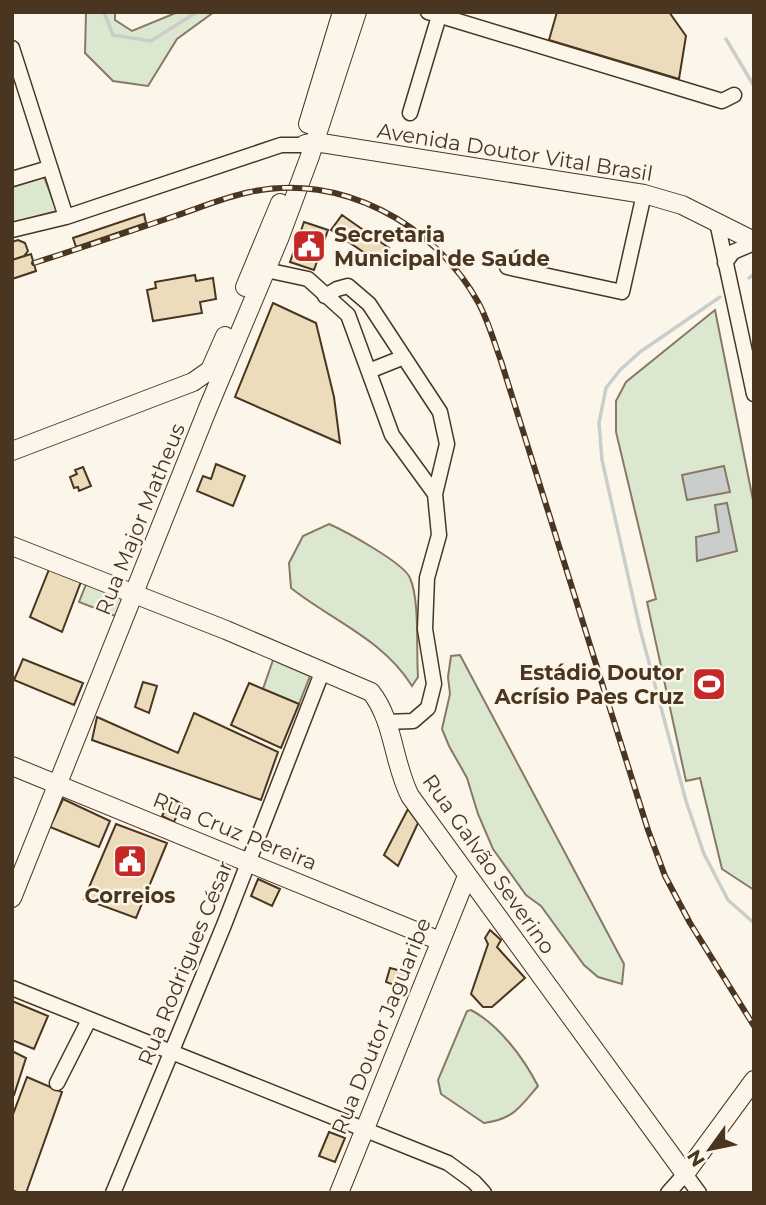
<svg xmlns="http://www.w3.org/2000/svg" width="766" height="1205" viewBox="0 0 766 1205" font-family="Montserrat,sans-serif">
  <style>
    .green { fill: #dce7d0; stroke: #887966; stroke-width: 2 }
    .water { fill: #c9cecd; stroke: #887966; stroke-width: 2 }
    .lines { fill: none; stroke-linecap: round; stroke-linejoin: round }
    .stream { stroke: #c9cecd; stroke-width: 3.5 }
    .building { fill: #ecdcbc; stroke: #4a3520; stroke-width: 2 }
    .minor-casing { stroke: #4a3520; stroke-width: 17 }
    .major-casing { stroke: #4a3520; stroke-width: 20 }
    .minor { stroke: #fbf6e9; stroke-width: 14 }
    .major { stroke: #fbf6e9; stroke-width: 18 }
    .rail-casing { stroke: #4a3520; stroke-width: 6 }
    .rail { stroke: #fbf6e9; stroke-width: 3.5; stroke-dasharray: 10; stroke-linecap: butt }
    .labels { text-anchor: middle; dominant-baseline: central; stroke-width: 5; stroke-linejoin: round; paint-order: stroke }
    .street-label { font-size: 21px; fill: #4a3520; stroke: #fbf6e9 }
    .poi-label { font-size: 21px; font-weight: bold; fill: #4a3520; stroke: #fbf6e9; text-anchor: start }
  </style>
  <rect width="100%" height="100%" fill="#fbf6e9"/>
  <!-- green -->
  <path class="green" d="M86,12H115V20L132,31L178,12H214L177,39L148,86L113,81L85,53Z
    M44,177L57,211L12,223V187Z
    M715,310L754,505V890L722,869L700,778L686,781L647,602L656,599L616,432V401L626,382Z
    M329,524C345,531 404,563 410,578C420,601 416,649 418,677L412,686C383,639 331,620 291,588L289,563L303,536Z
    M87,582L125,597L118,617L79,602Z
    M460,655L624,964L622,984L598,977L584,965L541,906L526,895L493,849L478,814L467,778L449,746L442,729L450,694L448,677L451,656Z
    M273,660L310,676L299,704L263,689Z
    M471,1010C499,1025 523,1057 538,1086C520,1107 514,1119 484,1123L441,1094L438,1080L467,1011Z"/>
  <!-- water -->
  <path class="water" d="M724,466L730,492L687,500L682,475Z
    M727,503L737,551L697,561L696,537L719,532L715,505Z"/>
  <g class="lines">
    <!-- stream -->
    <path class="stream" d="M104,12L113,35L151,41L197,12
      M726,39L754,86
      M749,278L754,274
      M720,297L640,352L620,370L606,388L599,423L602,460L640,629L686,801L704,854L728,900L754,923"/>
  </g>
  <!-- building -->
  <path class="building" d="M557,12H669L686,36L679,79L549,40Z
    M144,214L146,223L76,247L73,238Z
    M342,215L389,248L378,262L331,230Z
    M304,222L328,230L314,270L290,262Z
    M18,240L25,243L28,251L24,256L12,260V242Z
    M31,254L36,271L12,279V260Z
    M195,275L196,281L213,278L216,299L200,302L202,313L153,321L147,290L156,288L155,282Z
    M273,303L316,323L334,397L340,443L235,397Z
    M216,464L245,476L233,506L197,491L203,476L211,479Z
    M83,467L91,486L79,491L78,487L74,488L70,477L77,474L75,470Z
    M50,567L82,579L62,632L30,617Z
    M23,659L83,683L74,705L14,680Z
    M143,682L157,686L149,713L135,707Z
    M249,683L299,704L281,748L231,725Z
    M194,713L278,752L261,800L92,740L97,717L178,753Z
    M171,798L182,804L174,822L162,816Z
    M63,799L110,821L99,847L50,827Z
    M408,809L418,823L398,866L384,855Z
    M116,824L167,843L136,918L84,899Z
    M258,879L280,889L272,906L251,896Z
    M490,930L501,940L497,947L525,978L492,1007H483L471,994L488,944L485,938Z
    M390,968L409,973L402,988L386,982Z
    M12,1001L48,1016L34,1049L12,1040Z
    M12,1051L26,1058L14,1095L12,1094Z
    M27,1077L62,1092L26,1193H19L12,1190V1117Z
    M329,1132L345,1138L335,1162L319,1156Z"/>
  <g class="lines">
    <!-- minor casing -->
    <g class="minor-casing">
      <path id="minor" d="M428,12L722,101L734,95
        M12,48L66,217
        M410,113L439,16
        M12,179L49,168
        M717,222L754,394
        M12,230L66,217L281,145H302
        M725,263L733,252L754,243
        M507,267L622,292L644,194
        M266,270L308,279L348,315L392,435L435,494L439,535L427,578L425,629L434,684L428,708L413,721L386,722
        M325,296L337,289L348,286L369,304L440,412L447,444L435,494
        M369,371L404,357
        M12,988L448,1163L474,1182L484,1193
        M57,1083L89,1020
        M113,1193L224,925L323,670
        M668,1193L685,1174L699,1193"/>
    </g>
    <!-- major casing -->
    <g class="major-casing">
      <path id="major" d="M308,124L342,12
        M305,144L315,142L644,194L682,205L754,241
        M245,287L280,203
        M12,451L193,382L210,370L225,336
        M12,546L226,630L371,692C394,721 393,763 410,796L685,1174L754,1080
        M12,766L440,941
        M12,898L208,408L279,239L310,156L357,12
        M339,1193L467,876"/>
    </g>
    <!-- minor -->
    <use href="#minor" class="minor"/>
    <!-- major -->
    <use href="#major" class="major"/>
    <!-- rail casing -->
    <g class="rail-casing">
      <path id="rail" d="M34,263C81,248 128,232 175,216C199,208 225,197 250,192C340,172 435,224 478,302C488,320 494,342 501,361L648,830L665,876L690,923L754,1026"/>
    </g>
    <!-- rail -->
    <use href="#rail" class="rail"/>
  </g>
  <!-- icons -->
  <defs>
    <g id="civic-square" transform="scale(1.75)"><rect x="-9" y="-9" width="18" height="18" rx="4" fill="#c62828" stroke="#fbf6e9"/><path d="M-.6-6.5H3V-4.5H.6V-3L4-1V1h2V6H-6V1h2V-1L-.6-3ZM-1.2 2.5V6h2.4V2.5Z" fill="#fff"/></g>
    <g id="stadium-square" transform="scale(1.75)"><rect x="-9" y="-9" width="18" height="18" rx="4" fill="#c62828" stroke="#fbf6e9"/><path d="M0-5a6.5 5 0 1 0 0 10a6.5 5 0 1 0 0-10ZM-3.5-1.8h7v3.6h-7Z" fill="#fff"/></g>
  </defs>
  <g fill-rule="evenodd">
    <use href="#civic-square" x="309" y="246"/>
    <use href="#stadium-square" x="709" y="684"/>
    <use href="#civic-square" x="130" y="861"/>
  </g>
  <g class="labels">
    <!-- street labels -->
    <g class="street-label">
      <text transform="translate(515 152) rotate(9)">Avenida Doutor Vital Brasil</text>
      <text transform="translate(140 519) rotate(-68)">Rua Major Matheus</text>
      <text transform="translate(235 831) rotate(22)">Rua Cruz Pereira</text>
      <text transform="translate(489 864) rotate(55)">Rua Galvão Severino</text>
      <text transform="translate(185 963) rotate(-68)">Rua Rodrigues César</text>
      <text transform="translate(381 1026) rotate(-68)">Rua Doutor Jaguaribe</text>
    </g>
    <!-- poi labels -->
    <g class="poi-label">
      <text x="334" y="234">Secretaria<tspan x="334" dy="24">Municipal de Saúde</tspan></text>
      <text x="684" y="672" text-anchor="end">Estádio Doutor<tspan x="684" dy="24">Acrísio Paes Cruz</tspan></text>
      <text x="130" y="895" text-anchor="middle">Correios</text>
    </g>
  </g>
  <!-- border -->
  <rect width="766" height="1205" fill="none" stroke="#4a3520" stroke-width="28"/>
  <!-- north arrow -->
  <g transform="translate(710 1149) rotate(237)" stroke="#fbf6e9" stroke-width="5" paint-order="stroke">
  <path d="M0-5L12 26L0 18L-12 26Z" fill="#4a3520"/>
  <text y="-10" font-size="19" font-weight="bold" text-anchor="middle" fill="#4a3520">N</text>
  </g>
</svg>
